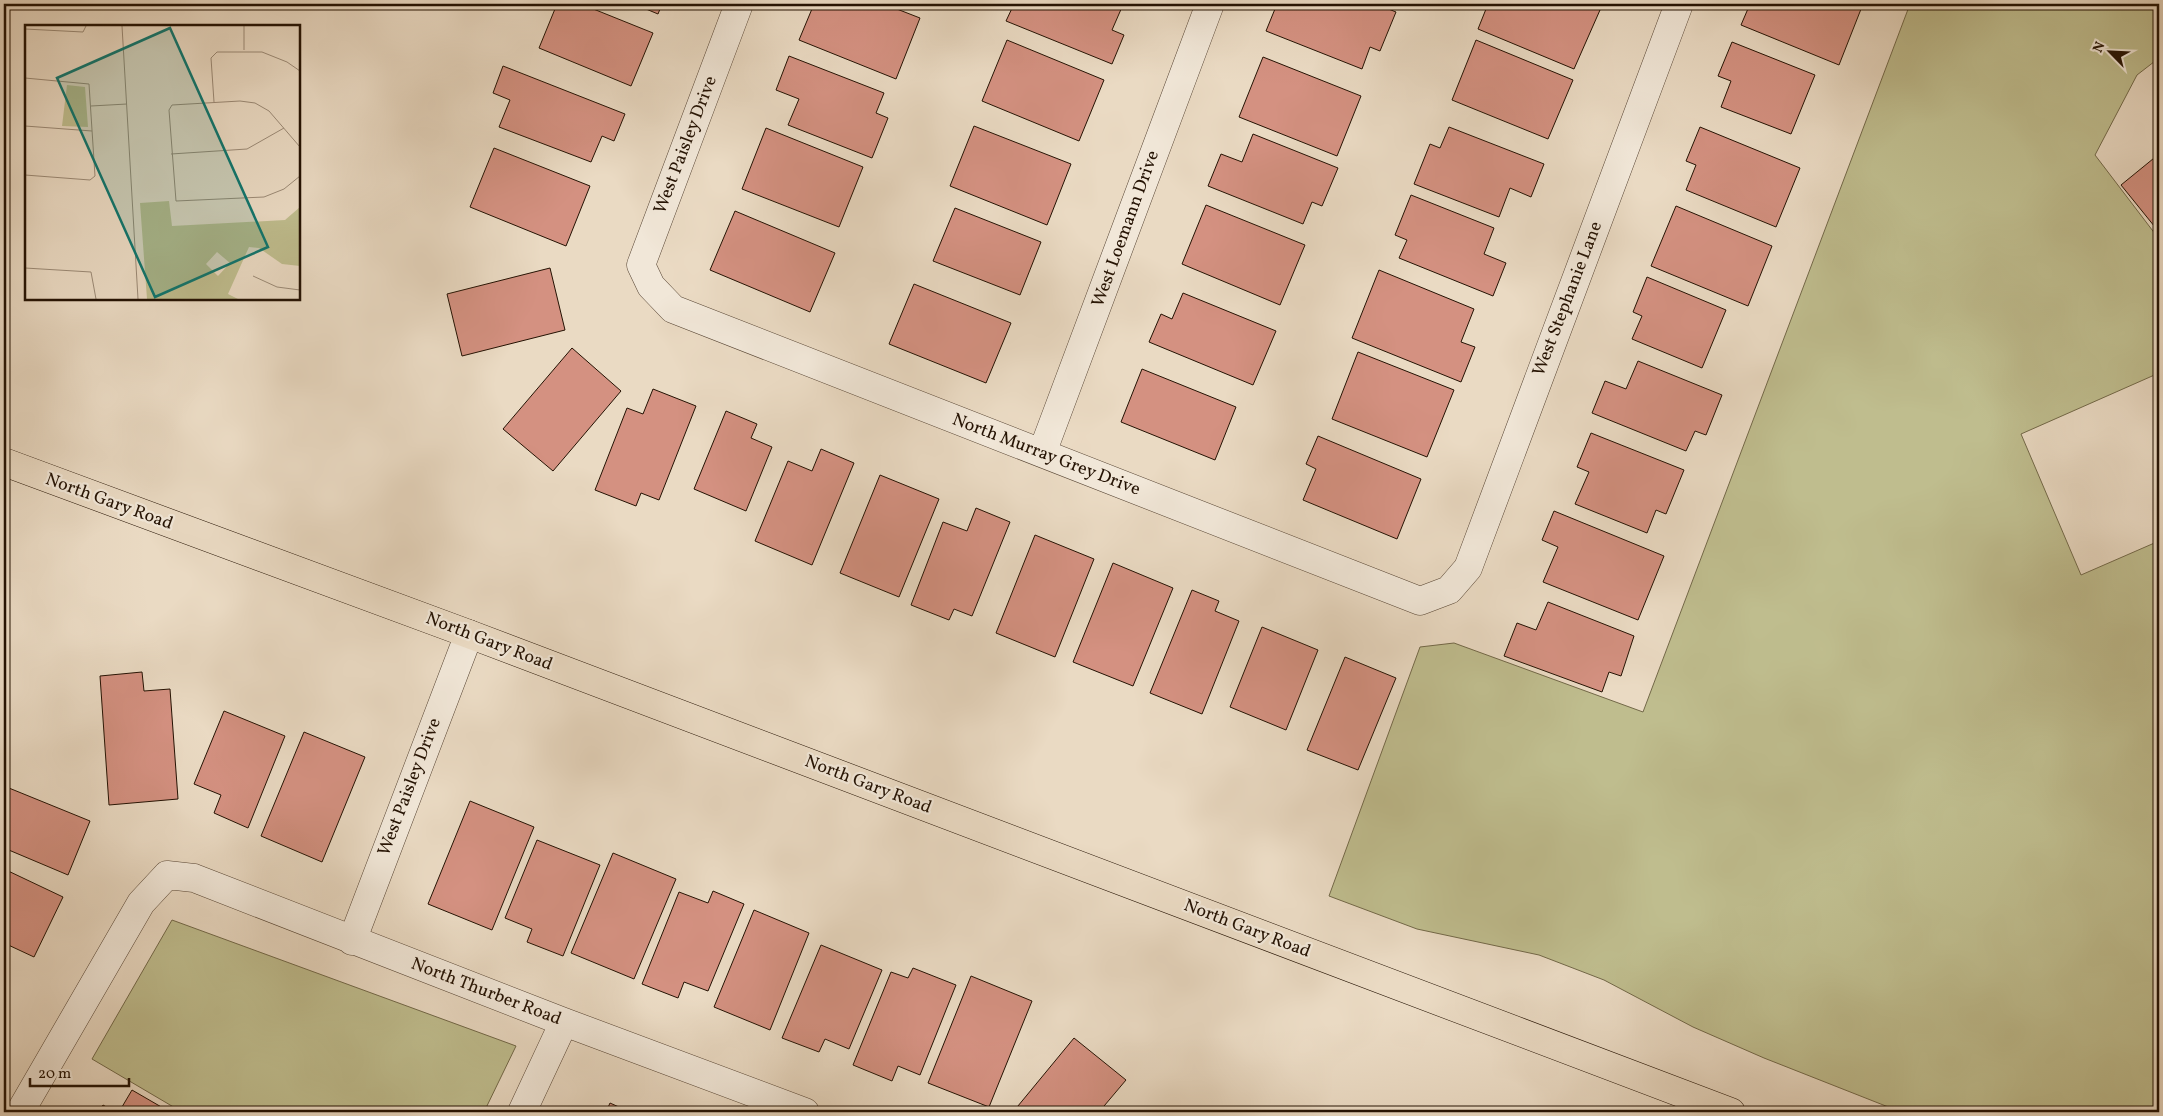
<svg xmlns="http://www.w3.org/2000/svg" width="2163" height="1116" viewBox="0 0 2163 1116" font-family="Vollkorn,serif">
  <style>
    .green { fill: #bfbd8e; stroke: #726848 }
    .building { fill: #d49181; stroke: #241203 }
    .lines { fill: none; stroke-linecap: round; stroke-linejoin: round }
    .minor-casing { stroke: #564433; stroke-width: 29 }
    .major-casing { stroke: #241203; stroke-width: 29 }
    .minor { stroke: #f1e7d8; stroke-width: 28 }
    .major { stroke: #eadac3; stroke-width: 28 }
    .labels { text-anchor: middle; dominant-baseline: central; stroke-width: 4.5; stroke-linejoin: round; paint-order: stroke }
    .street-label { font-size: 18px; fill: #241203; stroke: #f1e7d8 }
    .inset-road { fill: none; stroke: #9b8a76; stroke-width: 1 }
    .view { fill: #0f766e; fill-opacity: 0.15; stroke: #0f766e; stroke-width: 2.5 }
    .inset-edge { fill: none; stroke: #241203; stroke-width: 2.5 }
  </style>
  <rect width="100%" height="100%" fill="#eadac3"/>
  <filter id="stains"><feTurbulence type="fractalNoise" baseFrequency=".004" numOctaves="4"/><feColorMatrix values="0 0 0 0 .2 0 0 0 0 .09 0 0 0 0 .02 0 0 0 .5 -.17"/></filter>
  <radialGradient id="worn" r=".72"><stop offset=".6" stop-color="#630" stop-opacity="0"/><stop offset="1" stop-color="#630" stop-opacity=".3"/></radialGradient>
  <!-- green -->
  <path class="green" d="M1910,4H2159V58L2137,75L2095,155L2159,239V373L2021,434L2081,575L2159,541V1112H1901L1764,1058L1693,1027L1604,980L1539,955L1417,929L1329,896L1420,647L1454,643L1643,712Z
    M172,920L516,1046L484,1112H182L92,1059Z"/>
  <!-- building -->
  <path class="building" d="M480,4H496L494,9Z
    M557,4H581L653,33L631,86L539,48Z
    M634,4H662L658,14Z
    M814,4H884L920,18L896,79L799,40Z
    M1014,4H1115L1122,7L1112,30L1124,35L1112,64L1006,21Z
    M1277,4H1293L1301,7L1302,4H1376L1396,12L1380,51L1370,47L1362,69L1266,31Z
    M1488,4H1586L1600,10L1574,69L1478,29Z
    M1750,4H1863L1839,65L1741,25Z
    M1007,40L1104,80L1079,141L982,101Z
    M1476,40L1573,80L1548,139L1452,100Z
    M1732,42L1815,75L1791,134L1721,107L1731,81L1718,76Z
    M789,56L884,93L876,113L888,118L872,158L788,125L799,99L776,90Z
    M1263,57L1361,96L1337,156L1239,117Z
    M503,66L625,114L614,141L602,136L591,162L499,127L510,100L493,93Z
    M974,126L1071,164L1047,225L950,186Z
    M1449,127L1544,164L1531,197L1510,188L1499,217L1414,184L1430,144L1440,148Z
    M1700,127L1800,168L1776,227L1686,190L1696,165L1686,161Z
    M766,128L863,167L839,227L742,189Z
    M1253,134L1338,168L1322,206L1312,202L1303,224L1208,186L1221,154L1242,162Z
    M494,148L590,186L566,246L470,207Z
    M2159,154V232L2121,185Z
    M1411,195L1494,228L1484,254L1506,263L1493,296L1399,258L1407,240L1395,235Z
    M1206,205L1305,245L1280,305L1182,264Z
    M1676,206L1772,246L1748,306L1651,266Z
    M955,208L1041,242L1020,295L933,261Z
    M735,211L835,253L810,312L710,270Z
    M550,268L565,330L462,356L447,294Z
    M1379,270L1474,309L1461,342L1475,347L1461,382L1352,338Z
    M1647,277L1726,310L1702,368L1632,339L1642,316L1633,312Z
    M914,284L1011,323L986,383L889,344Z
    M1183,293L1276,331L1253,385L1149,342L1161,314L1172,319Z
    M572,348L621,391L553,471L503,429Z
    M1358,352L1454,390L1427,457L1332,419Z
    M1638,361L1722,395L1706,435L1695,431L1686,451L1592,413L1605,381L1626,389Z
    M1142,369L1236,407L1215,460L1121,422Z
    M653,389L696,406L659,500L641,493L636,506L595,490L627,408L643,414Z
    M726,411L757,424L751,438L772,447L746,511L694,489Z
    M1591,433L1684,470L1666,514L1656,510L1647,533L1575,504L1589,472L1577,467Z
    M1318,436L1421,479L1397,539L1303,500L1316,469L1306,464Z
    M821,449L854,463L812,565L755,541L788,461L812,471Z
    M880,475L939,499L899,597L840,573Z
    M976,508L1010,522L972,616L954,609L949,620L911,605L943,522L967,531Z
    M1554,511L1664,556L1638,620L1543,582L1558,547L1542,540Z
    M1035,535L1094,559L1055,657L996,633Z
    M1113,563L1173,588L1133,686L1073,662Z
    M1192,590L1219,601L1215,611L1239,621L1202,714L1150,693Z
    M1548,602L1634,636L1621,676L1609,672L1602,692L1504,656L1517,623L1536,630Z
    M1262,627L1318,650L1286,730L1230,707Z
    M1345,657L1396,678L1358,770L1307,750Z
    M142,672L144,691L170,689L178,799L109,805L100,676Z
    M224,711L285,736L248,828L214,813L221,795L194,784Z
    M304,732L365,757L322,862L261,836Z
    M4,786L90,821L68,875L4,848Z
    M470,801L534,827L492,930L428,904Z
    M537,840L600,865L563,956L527,942L532,929L505,918Z
    M613,853L676,879L634,979L571,953Z
    M4,869L63,897L34,957L4,943Z
    M713,891L744,904L708,991L684,982L678,998L642,984L679,892L708,903Z
    M754,910L809,933L770,1030L714,1007Z
    M821,945L882,970L849,1049L825,1039L819,1052L782,1038Z
    M913,968L956,985L920,1075L898,1066L892,1081L853,1065L891,972L908,978Z
    M971,976L1032,1001L989,1107L928,1083Z
    M1074,1038L1126,1080L1099,1112H1013Z
    M132,1090L170,1112H119Z
    M610,1103L630,1112H606Z
    M103,1105L115,1112H98Z"/>
  <g class="lines">
    <!-- minor casing -->
    <g class="minor-casing">
      <path id="minor" d="M739,4L641,265L651,286L673,309L1420,601L1449,590L1468,568L1679,4
        M1042,453L1210,4
        M352,941L469,634
        M20,1112L141,903L167,875L194,878L564,1022L805,1112
        M522,1112L564,1022"/>
    </g>
    <!-- major casing -->
    <g class="major-casing">
      <path id="major" d="M4,462L469,634L1731,1112"/>
    </g>
    <!-- minor -->
    <use href="#minor" class="minor"/>
    <!-- major -->
    <use href="#major" class="major"/>
  </g>
  <g class="labels">
    <!-- street labels -->
    <g class="street-label">
      <text transform="translate(686 145) rotate(-69)">West Paisley Drive</text>
      <text transform="translate(1126 229) rotate(-70)">West Loemann Drive</text>
      <text transform="translate(1568 299) rotate(-69)">West Stephanie Lane</text>
      <text transform="translate(1046 455) rotate(21)">North Murray Grey Drive</text>
      <text transform="translate(109 502) rotate(20)">North Gary Road</text>
      <text transform="translate(489 642) rotate(21)">North Gary Road</text>
      <text transform="translate(868 785) rotate(21)">North Gary Road</text>
      <text transform="translate(410 787) rotate(-69)">West Paisley Drive</text>
      <text transform="translate(1247 929) rotate(21)">North Gary Road</text>
      <text transform="translate(486 992) rotate(21)">North Thurber Road</text>
    </g>
  </g>
  <!-- overview -->
  <g transform="translate(25 25)">
    <rect width="275" height="275" fill="#eadac3"/>
    <path d="M42,60L60,62L63,102L37,101ZM144,176L147,201L260,195L275,182V241L257,239L234,223L224,222L203,269L213,274H122L115,178ZM192,227L205,238L193,251L181,239Z" fill="#bfbd8e" fill-rule="evenodd"/>
    <path class="inset-road" d="M97,1L113,274M0,4L58,7L61,1M219,25V1M0,53L64,59L70,151L65,155L0,150M189,77L186,33L192,27H237L262,37L275,46M66,81L102,79M0,101L67,106M275,122L244,86L230,78L215,76L147,80L144,85L151,176L239,172L259,164L275,151M146,129L222,124L259,103M0,243L66,247L71,274M228,251L252,262L275,265"/>
    <path class="view" d="M145,3L243,222L130,272L32,53Z"/>
    <rect width="275" height="275" class="inset-edge"/>
  </g>
  <!-- margin -->
  <rect width="2163" height="1116" fill="none" stroke="#eadac3" stroke-width="20"/>
  <rect x="5" y="5" width="2153" height="1106" fill="none" stroke="#241203" stroke-width="2.5"/>
  <rect x="10" y="10" width="2143" height="1096" fill="none" stroke="#241203"/>
  <!-- north arrow -->
  <g transform="translate(2110 52) rotate(294)" stroke="#f1e7d8" stroke-width="4" paint-order="stroke">
  <path d="M0-4L9 19L0 12L-9 19Z" fill="#241203"/>
  <text y="-8" font-size="14" font-weight="bold" text-anchor="middle" fill="#241203">N</text>
  </g>
  <!-- scale -->
  <path d="M30 1078v8h99v-8" fill="none" stroke="#241203" stroke-width="2.5"/>
  <text x="38" y="1078" font-size="15" fill="#241203" stroke="#f1e7d8" stroke-width="4" paint-order="stroke">20 m</text>
  <rect width="100%" height="100%" filter="url(#stains)"/>
  <rect width="100%" height="100%" fill="url(#worn)"/>
</svg>
